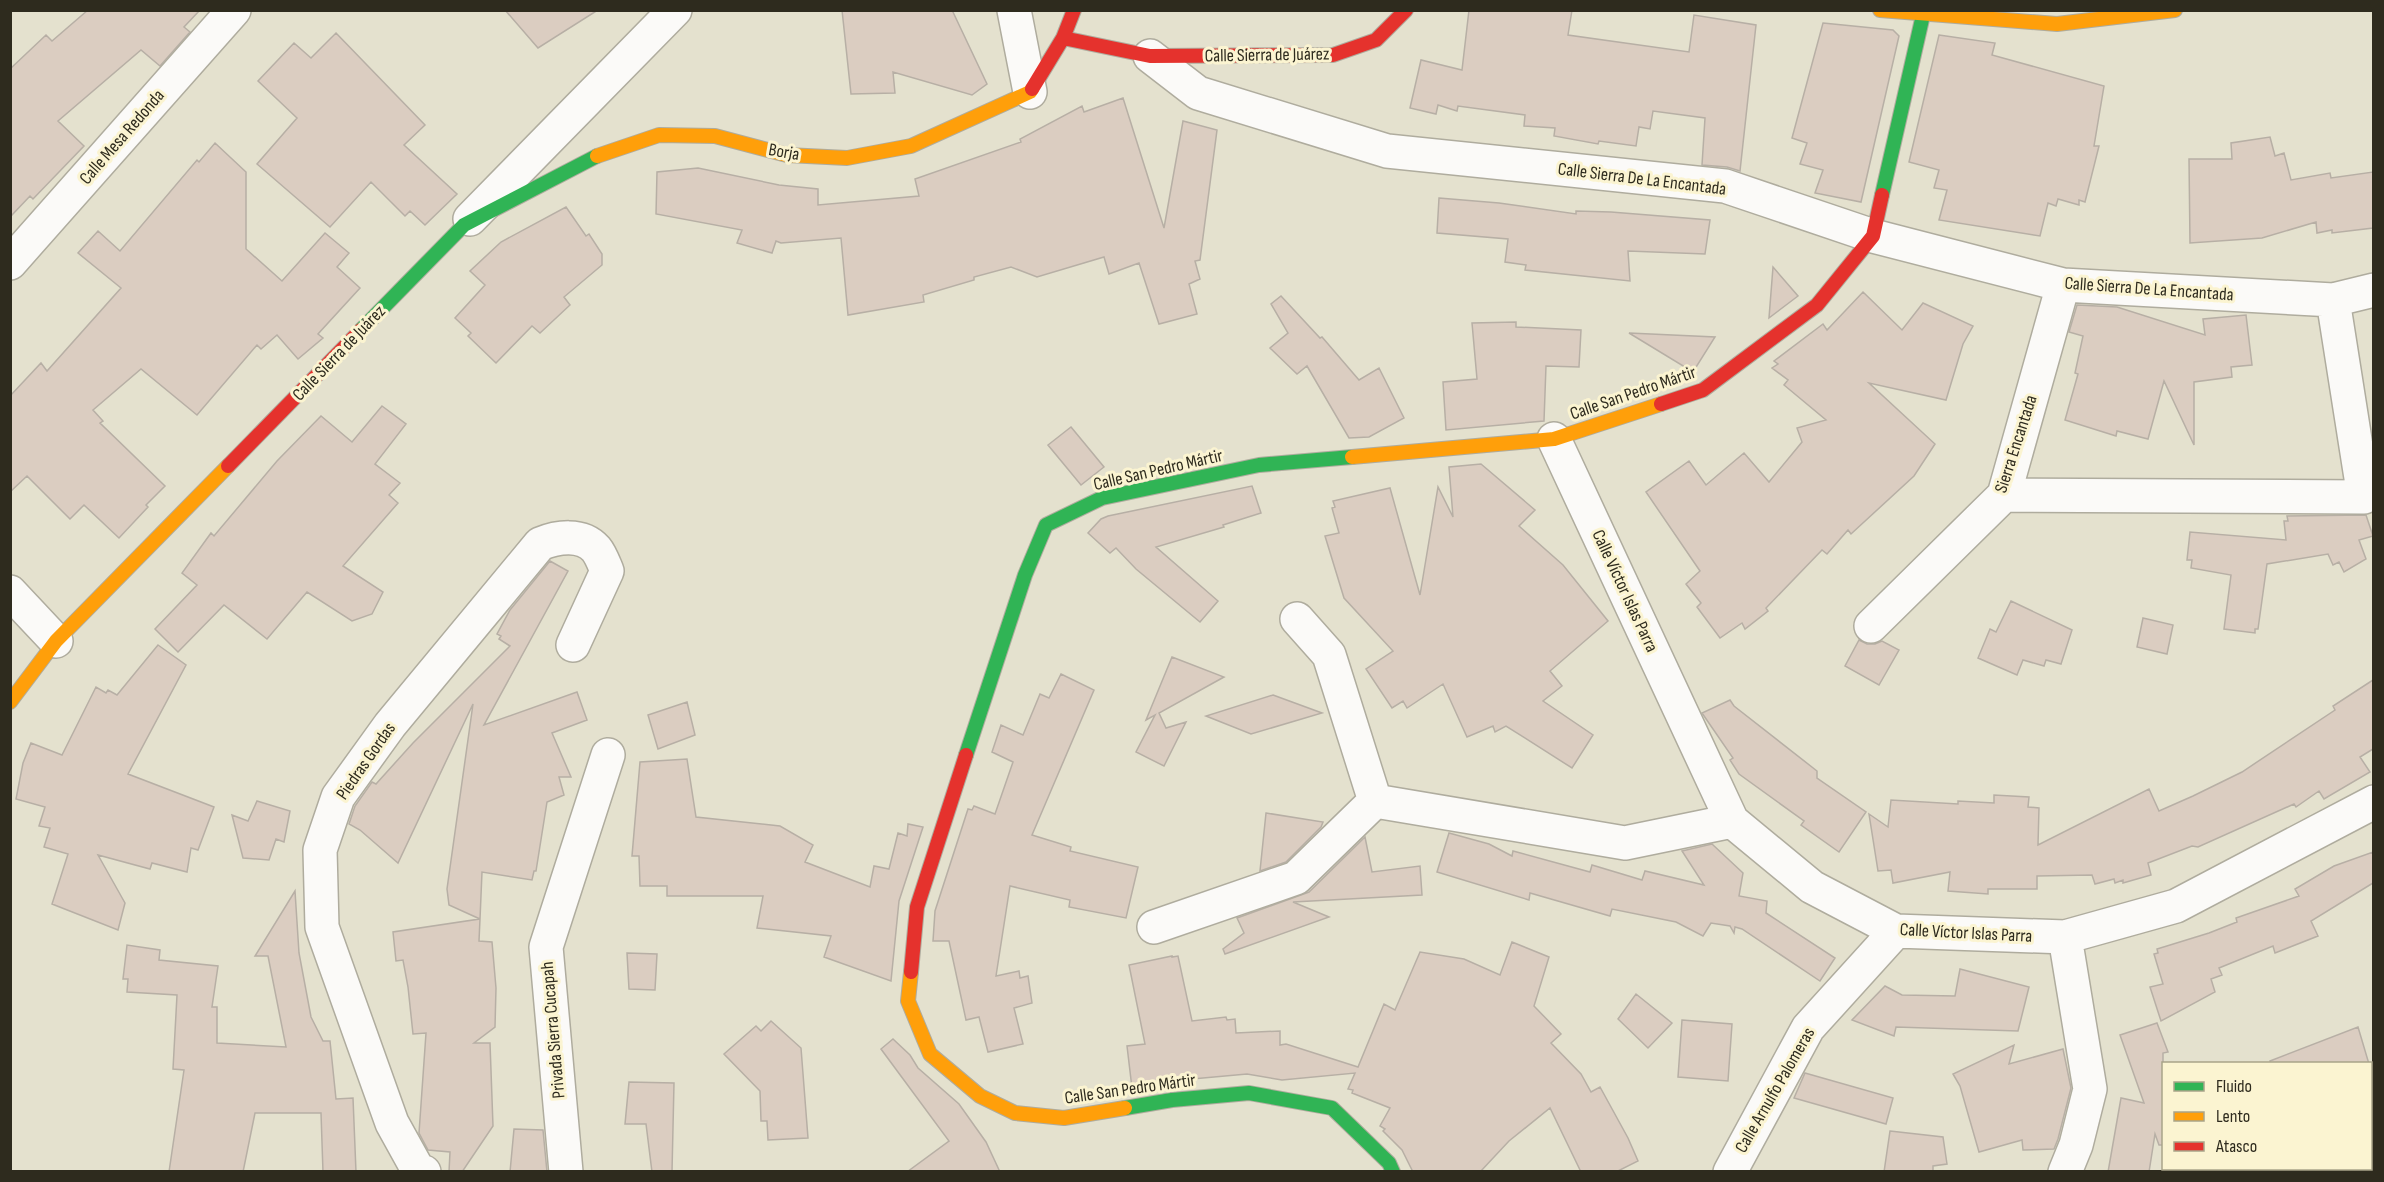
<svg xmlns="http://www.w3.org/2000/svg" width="2384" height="1182" viewBox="0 0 2384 1182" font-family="'Sofia Sans Condensed',sans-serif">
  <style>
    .building { fill: #dbcdc1; stroke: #b7afa5; stroke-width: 1.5 }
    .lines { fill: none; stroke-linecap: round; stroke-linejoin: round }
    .street-casing { stroke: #afac9e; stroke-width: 36 }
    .fast-casing { stroke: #afac9e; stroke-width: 16 }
    .slow-casing { stroke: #afac9e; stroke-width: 16 }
    .jam-casing { stroke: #afac9e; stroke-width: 16 }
    .street { stroke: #fbfaf8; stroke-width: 33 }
    .fast { stroke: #30b455; stroke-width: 14 }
    .slow { stroke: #ff9f0a; stroke-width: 14 }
    .jam { stroke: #e5322d; stroke-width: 14 }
    .labels { text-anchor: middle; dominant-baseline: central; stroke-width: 6; stroke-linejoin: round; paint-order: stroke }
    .street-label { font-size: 18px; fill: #2e2b1e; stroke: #fbf4d1 }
  </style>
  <rect width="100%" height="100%" fill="#e4e1ce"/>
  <!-- building -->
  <path class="building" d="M88,10H200L184,27L190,32L160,66L141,50L58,121L84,146L33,199L30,196L10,217V69L46,35L52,41Z
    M505,10H598L538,48Z
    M842,10H952L987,84L972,95L893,72L895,93L851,94Z
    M1469,10H1572L1568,35L1689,52L1694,15L1756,25L1740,171L1727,167L1702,165L1705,118L1653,111L1650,129L1639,127L1636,146L1599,141L1598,144L1554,136L1555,128L1524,126L1525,115L1458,106L1457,111L1438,105L1436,114L1410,108L1421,60L1462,70Z
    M1823,23L1893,30L1899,36L1861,202L1815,193L1823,170L1800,164L1807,143L1792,138Z
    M336,33L425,125L404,145L457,194L425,225L410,211L405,216L371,182L330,227L257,164L297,118L258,81L294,43L311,58Z
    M1939,35L1995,43L1992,55L2104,86L2094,146H2099L2085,202L2079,200V205L2058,199L2056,206L2048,203L2040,236L1939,220L1947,190L1934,188L1939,170L1909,162Z
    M1123,98L1164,228L1183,121L1217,130L1200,260L1195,261L1200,279L1189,284L1197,314L1159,324L1139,263L1109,274L1104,257L1037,277L1011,267L974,277V280L923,295L924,302L848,315L841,238L781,243L776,241L772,253L737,243L742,230L656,214L657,172L698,168L779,185L818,189V205L919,196L915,179L1021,142L1020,139L1082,106L1084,112Z
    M2270,137L2275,156L2284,153L2291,180L2330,173L2331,178L2373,172V228L2332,233V230L2317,233L2316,222L2262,238L2190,243L2189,159H2232L2231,143Z
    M215,143L246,172V249L282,281L325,233L349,253L337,267L360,288L318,334L323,338L298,359L277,335L261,349L257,345L197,415L141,369L93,410L103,421L100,423L165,486L146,505L148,507L119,538L84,505L70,519L27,476L10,492V396L41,363L47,371L121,288L78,253L98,231L120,251L197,160L199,162Z
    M1439,198L1499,203L1576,214V211L1611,212L1710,220L1705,254L1628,251L1630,281L1525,270L1526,265L1505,262L1508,239L1437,233Z
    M566,207L586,236L589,234L602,254V265L564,297L570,305L540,333L532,326L496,363L468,336L471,333L455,318L485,285L470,271L501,242Z
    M1773,267L1798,296L1769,318Z
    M1863,292L1902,330L1923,303L1973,326L1963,344L1946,400L1869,383L1935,444L1914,476L1851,534L1848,530L1827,554L1822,550L1766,608L1768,611L1745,629L1742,623L1720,638L1697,607L1701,603L1686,584L1700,571L1646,492L1689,461L1706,485L1744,453L1769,482L1802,442L1797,428L1826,420L1784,385L1788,380L1772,368L1778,364L1774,361L1823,324L1827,330Z
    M1281,296L1320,338L1322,337L1359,380L1379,368L1404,418L1369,437L1349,438L1307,366L1297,374L1270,348L1288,333L1271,304Z
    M2077,305L2117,307L2205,335L2203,319L2246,315L2252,365L2231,367L2232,377L2194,382V445L2164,381L2148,439L2117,431L2116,436L2065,420L2078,374L2075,373L2083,336L2069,332Z
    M1516,322V327L1581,330L1579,367L1546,366L1544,421L1446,430L1443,382L1477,379L1472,323Z
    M1629,333L1715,337L1693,372Z
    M382,406L406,424L375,464L400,483L389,495L398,503L343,566L383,592L372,614L352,621L307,592L267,639L224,605L178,652L155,629L197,585L182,573L211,533L214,536L277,461L321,416L352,442Z
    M1071,427L1104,467L1081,485L1048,445Z
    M1481,464L1535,510L1519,526L1563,565L1608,621L1550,671L1562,686L1543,701L1593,735L1572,768L1506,726L1495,732L1493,726L1467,737L1443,684L1407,708L1403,701L1392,708L1366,669L1393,651L1344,598L1325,536L1339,533L1332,508L1335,507L1333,501L1390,488L1420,595L1438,487L1453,517L1449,467Z
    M1252,486L1261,513L1223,525L1224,527L1156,547L1218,601L1200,622L1136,569L1116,548L1110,553L1088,533L1101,519L1108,516Z
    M2366,515L2373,536L2359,540L2366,559L2344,572L2339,562L2333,565L2328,554L2267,564L2258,629H2255V633L2224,629L2231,575L2191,568L2192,560H2187L2190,532L2286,540L2284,521H2288L2287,516Z
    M550,561L568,571L484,725L577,692L587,720L552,733L571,777H559L564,795L547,802L536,871H534L532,880L482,872L480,919L449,905L447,889L473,704L398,863L360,830L349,824L355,806L372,782L376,784L413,743L510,646L499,639L501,636L497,634L510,610Z
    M2011,601L2072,630L2061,664L2046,660L2044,666L2023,660L2017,675L1978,658L1990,629L1996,632Z
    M2143,618L2173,625L2167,654L2137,647Z
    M1859,640L1867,644H1875L1882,641L1899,650L1879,685L1845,666Z
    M158,645L186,665L128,774L214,807L198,850L191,848L187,872L152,863L150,869L98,855L125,903L118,930L52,904L68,854L44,847L50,828L39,826L45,807L16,799L23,763L31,743L62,755L96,687L106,693L108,690L117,695Z
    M1172,657L1224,677L1159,713L1166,728L1186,722L1164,766L1136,752L1155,715L1146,720Z
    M1061,674L1094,690L1032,835L1071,847L1070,851L1138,867L1126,918L1069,907L1070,900L1010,886L996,976L1019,971L1020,978L1028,976L1032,1003L1014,1008L1023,1044L988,1052L979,1017L966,1020L949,941H933L935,911L968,809L972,810L974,806L995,814L1013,762L992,752L1001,725L1023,735L1040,694L1049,698Z
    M2373,680V749L2360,757L2370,772L2324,799L2319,791L2296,807L2294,804L2198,847L2192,846L2148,863L2151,875L2123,883V880L2115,883L2114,879L2095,884L2092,875L2037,876V889H1988V894L1948,891L1950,872L1893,883L1891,870L1878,871L1869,814L1888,827L1891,800L1958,804V801L1994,803V795L2029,797L2028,807L2039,808L2038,845L2149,789L2159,811L2193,796L2242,772L2335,710L2333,706Z
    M1273,695L1322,713L1251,734L1206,716Z
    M1730,700L1734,706L1817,771V778L1866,812L1839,852L1801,825L1804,821L1739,774L1730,760L1733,758L1702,713Z
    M687,702L695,735L658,749L648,715Z
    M687,759L696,817L780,826L813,845L805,862L870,887L874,866L889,869L898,833L907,836L908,824L923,827L899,901L891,981L824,957L831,936L757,928L763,896H667V886H640L639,856H632L640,762Z
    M257,801L290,811L284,842L276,839L269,860L243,858L232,815L248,821Z
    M1266,813L1323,822L1321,827L1286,862L1260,871Z
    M1449,833L1489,844L1512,856L1513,851L1590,872L1592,865L1642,880L1645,871L1704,885L1682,851L1712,844L1743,873L1739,896L1767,901L1766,913L1835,958L1820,981L1742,929L1735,927L1734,933L1730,926L1711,923L1703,936L1676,922L1612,909L1610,916L1530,893L1529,900L1437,872Z
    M1365,837L1372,872L1420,866L1422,895L1293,902L1329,917L1225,954L1223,949L1244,933L1237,918L1309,892Z
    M2373,852V883L2311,921L2318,936L2275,953L2273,946L2219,968L2222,975L2211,979L2215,992L2161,1021L2150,987L2163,984L2154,954L2158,953L2157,949L2209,933L2237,922L2236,918L2299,896L2295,889L2334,866Z
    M295,891L299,953L311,1017L323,1041H330L336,1099L353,1098L356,1172H323L321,1113H255L243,1172H169L184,1070L173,1069L177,995L127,992L128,979H123L127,945L160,950L159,960L218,966L212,1007H217V1043L286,1047L268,956H255Z
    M480,919L479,941L492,942L496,988L495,1027L474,1043H490L493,1126L462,1172H449L450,1152L428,1150L419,1133L426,1033L413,1034L408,987L403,960L396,961L393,932Z
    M1512,942L1549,957L1534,1006L1561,1034L1551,1043L1581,1074L1591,1092L1600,1087L1628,1138L1638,1161L1616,1172H1581L1550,1108L1509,1141L1480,1172H1413L1402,1150L1383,1131L1385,1129L1380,1126L1390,1108L1352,1093L1353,1090L1348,1089L1355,1073L1282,1080L1247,1074L1170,1081L1132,1088L1127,1046L1145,1044L1129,965L1172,956V957L1178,956L1192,1021L1226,1017L1227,1020L1235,1019L1236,1033L1280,1031V1045L1286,1044L1358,1067L1384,1004L1395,1010L1420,952L1464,959L1500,975Z
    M627,953L657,954L655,990L629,989Z
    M1960,969L2029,987L2018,1031L1896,1027L1894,1036L1852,1020L1885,986L1902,995L1955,996Z
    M1636,994L1672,1023L1648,1048L1618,1019Z
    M1682,1020L1732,1024L1728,1081L1678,1077Z
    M771,1021L801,1048L808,1138L768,1140L767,1121H761L760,1091L724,1054L756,1026L761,1031Z
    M2157,1023L2168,1052L2163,1053V1145H2159L2155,1134L2149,1172H2108L2121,1098L2144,1103L2120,1035Z
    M2358,1027L2369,1064H2271L2270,1061Z
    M893,1039L910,1055L918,1068L959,1104L986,1142L1000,1172H907L949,1141L881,1049Z
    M2014,1045L2009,1064L2063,1049L2071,1088L2058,1139L2054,1149L2023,1150L2022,1140L1979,1152L1960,1086L1953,1074Z
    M1805,1073L1893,1098L1886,1124L1794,1098Z
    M629,1082L674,1083L672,1172H652L646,1124H625Z
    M514,1129L543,1130L547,1172H510Z
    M1890,1131L1943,1137L1947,1164L1933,1166V1172H1884Z"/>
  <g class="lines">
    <!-- street casing -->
    <g class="street-casing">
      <path id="street" d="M1014,10L1030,92
        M1150,56L1198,93L1387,151L1725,186L1873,236L2063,285L2333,300L2374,290
        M470,219L675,10
        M10,263L234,10
        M1554,439L1732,821L1812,887L1896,931L2065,937L2176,906L2374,802
        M2004,495L2364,497L2333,300
        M10,592L56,641
        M1297,619L1329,655L1375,801
        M1871,626L2004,495L2063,285
        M1154,927L1296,878L1375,801L1625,843L1732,821
        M424,1172L418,1170L392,1123L322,927L320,850L338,797L390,725L540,544C557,537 582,533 596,549C601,555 604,564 607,571L573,645
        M566,1172L546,947L608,755
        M1730,1172L1808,1028L1896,931
        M2065,1172L2076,1145L2090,1089L2065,937"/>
    </g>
    <!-- fast casing -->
    <g class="fast-casing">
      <path id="fast" d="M1882,195L1923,15
        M361,330L464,225L597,156
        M966,755L1025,575L1046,525L1102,498L1259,465L1352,457
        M1125,1108L1172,1100L1249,1093L1332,1108L1389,1163L1393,1172"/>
    </g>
    <!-- slow casing -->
    <g class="slow-casing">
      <path id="slow" d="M1880,10L2057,24L2175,10
        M597,156L659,135L715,136L787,155L847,158L911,146L1030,92L1032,89
        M1352,457L1554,439L1661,404
        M10,702L56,641L228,466
        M911,972L908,1001L930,1054L980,1096L1015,1113L1064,1118L1125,1108"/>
    </g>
    <!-- jam casing -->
    <g class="jam-casing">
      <path id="jam" d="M1063,38L1150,56L1333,55L1376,40L1406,10
        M1032,89L1063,38L1074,10
        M1661,404L1703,390L1817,305L1873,236L1882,195
        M228,466L361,330
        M911,972L917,907L966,755"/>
    </g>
    <!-- street -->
    <use href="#street" class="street"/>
    <!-- fast -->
    <use href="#fast" class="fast"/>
    <!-- slow -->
    <use href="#slow" class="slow"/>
    <!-- jam -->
    <use href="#jam" class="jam"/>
  </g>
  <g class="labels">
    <!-- street labels -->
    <g class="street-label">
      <text transform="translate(1267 55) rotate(-1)">Calle Sierra de Juárez</text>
      <text transform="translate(122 137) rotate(-49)">Calle Mesa Redonda</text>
      <text transform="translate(784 152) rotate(10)">Borja</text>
      <text transform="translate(1642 179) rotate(7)">Calle Sierra De La Encantada</text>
      <text transform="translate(2149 289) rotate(4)">Calle Sierra De La Encantada</text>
      <text transform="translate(339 353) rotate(-46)">Calle Sierra de Juárez</text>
      <text transform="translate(1633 393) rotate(-19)">Calle San Pedro Mártir</text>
      <text transform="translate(2016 444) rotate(-72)">Sierra Encantada</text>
      <text transform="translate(1158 470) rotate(-13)">Calle San Pedro Mártir</text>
      <text transform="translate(1625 591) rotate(65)">Calle Víctor Islas Parra</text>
      <text transform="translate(366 761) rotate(-55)">Piedras Gordas</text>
      <text transform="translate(1966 933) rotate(3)">Calle Víctor Islas Parra</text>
      <text transform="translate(553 1030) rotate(-95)">Privada Sierra Cucapah</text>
      <text transform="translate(1130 1089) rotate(-8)">Calle San Pedro Mártir</text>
      <text transform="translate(1775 1090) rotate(-60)">Calle Arnulfo Palomeras</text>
    </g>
  </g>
  <!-- border -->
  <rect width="2384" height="1182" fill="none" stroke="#2e2b1e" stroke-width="24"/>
  <!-- legend -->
  <rect x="2162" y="1062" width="210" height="108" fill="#fbf4d1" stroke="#a9a489" stroke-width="1.5"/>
  <rect x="2174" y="1082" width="30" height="9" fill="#30b455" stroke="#a9a489" stroke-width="1.5"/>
  <text x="2216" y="1092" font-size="18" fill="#2e2b1e">Fluido</text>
  <rect x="2174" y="1112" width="30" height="9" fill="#ff9f0a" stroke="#a9a489" stroke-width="1.5"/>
  <text x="2216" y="1122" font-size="18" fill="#2e2b1e">Lento</text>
  <rect x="2174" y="1142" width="30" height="9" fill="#e5322d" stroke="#a9a489" stroke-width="1.5"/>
  <text x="2216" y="1152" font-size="18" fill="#2e2b1e">Atasco</text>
</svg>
